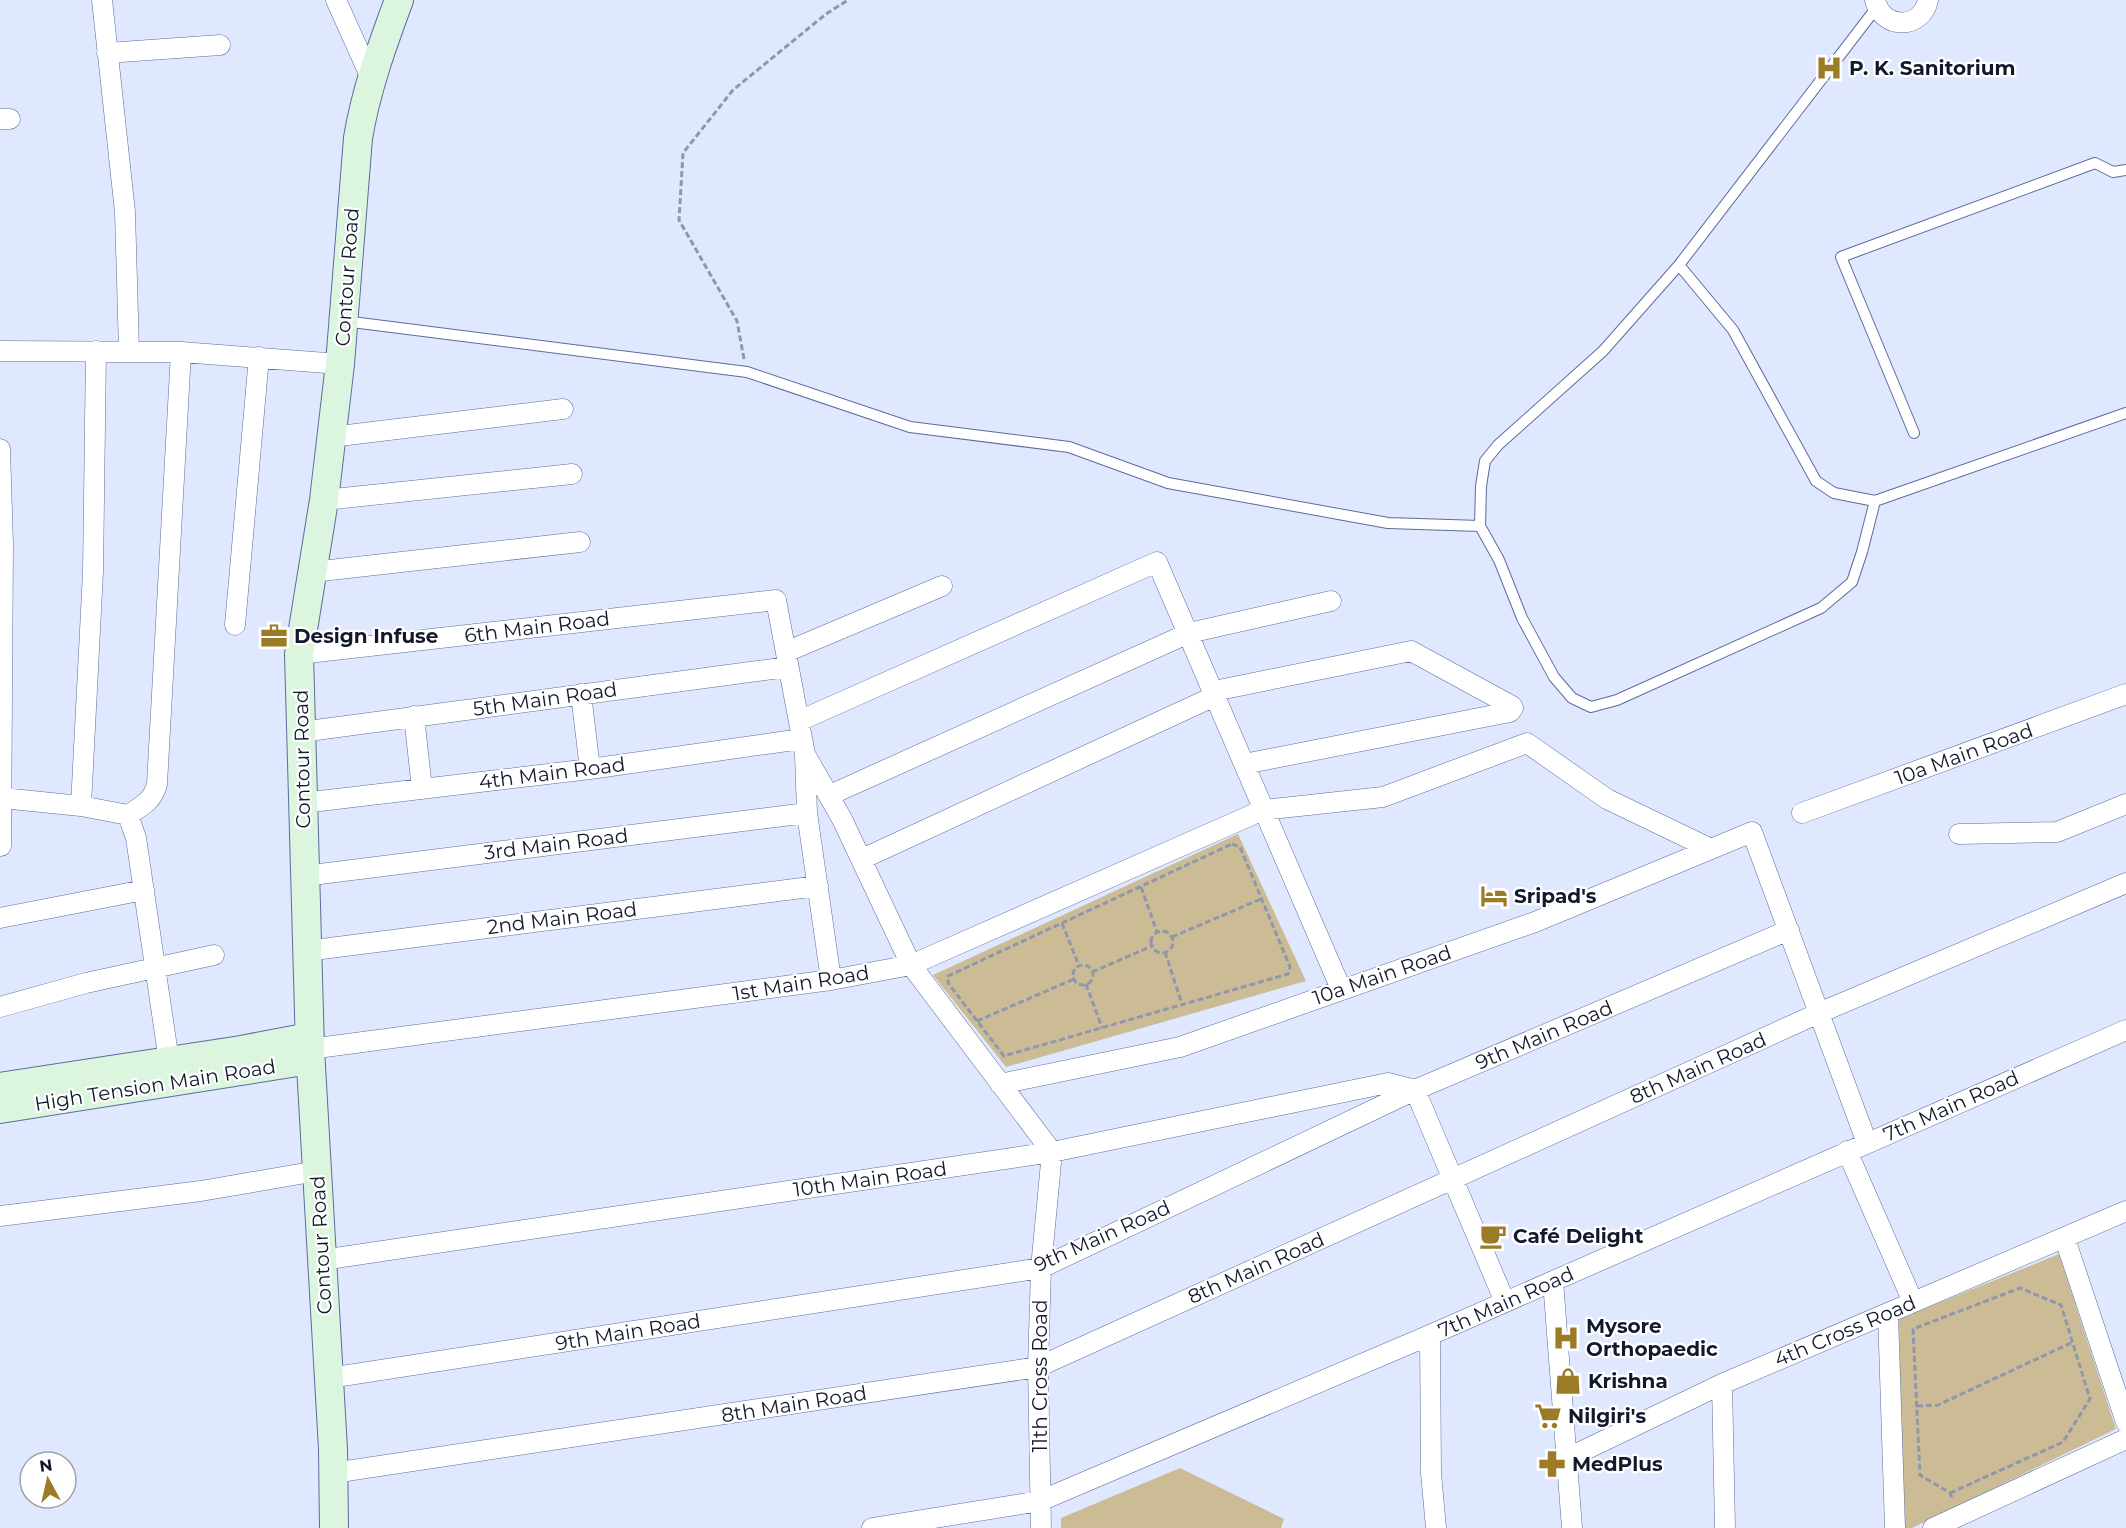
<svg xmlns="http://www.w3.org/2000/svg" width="2126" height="1528" viewBox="0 0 2126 1528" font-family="Montserrat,sans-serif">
	<rect width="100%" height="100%" fill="#dfe8fe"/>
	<path fill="#ccbc95" d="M 1238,834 L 1306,981 L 1006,1067 L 933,975 Z
		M 2059,1254 L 2116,1429 L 1912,1528 L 1903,1528 L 1899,1319 Z
		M 1180,1468 L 1284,1519 L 1281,1528 L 1061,1528 L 1061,1518 Z"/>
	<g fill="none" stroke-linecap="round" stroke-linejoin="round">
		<defs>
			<path id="lane" d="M 1679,265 L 1877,7
				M 344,321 L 747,372 L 910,427 L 1069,447 L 1168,483 L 1388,523 L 1480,526 L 1499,560 L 1522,618 L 1554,677 L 1572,698 L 1591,707 L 1617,700 L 1821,608 L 1852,582 L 1862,552 L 1875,501
				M 1914,433 L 1841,257 L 2095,163 L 2113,172 L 2126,170
				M 1480,526 L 1481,486 L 1485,461 L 1498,445 L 1603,351 L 1679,265 L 1733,330 L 1816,481 L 1834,493 L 1875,501 L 2126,413"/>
			<path id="street" d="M 102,0 L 125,212 L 129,351
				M 336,0 L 371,78
				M 1875,0 C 1882,30 1922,30 1928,0
				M 107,53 L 220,45
				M 0,119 L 10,119
				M 0,351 L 181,352 L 340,364
				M 331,437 L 563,409
				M 0,449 L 3,544 L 1,846
				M 324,500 L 572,474
				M 312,572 L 580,542
				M 235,625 L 259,357
				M 786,652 L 942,586
				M 299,654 L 776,600 L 805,754 L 807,813 L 831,980
				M 1214,691 L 1411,651 L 1512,706 L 1513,708 L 1510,712 L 1244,764
				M 581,694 L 590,769
				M 414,716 L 422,789
				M 799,721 L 1157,562 L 1341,989
				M 301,732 L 788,667
				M 806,756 L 842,819 L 911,965 L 1052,1152
				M 830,795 L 1189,633 L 1331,601
				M 2,798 L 81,806 L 128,815 L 136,838 L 169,1061
				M 303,803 L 590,769 L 801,739
				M 81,806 L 93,572 L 96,351
				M 1802,813 L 2126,694
				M 128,815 C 142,806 153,801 157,784 L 181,352
				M 1959,834 L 2057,832 L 2126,804
				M 862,859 L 1215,696
				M 304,876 L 807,813
				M 0,918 L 144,890
				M 306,951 L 818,886
				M 0,1007 L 86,983 L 214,955
				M 310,1049 L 831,980 L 911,965 L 1263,810 L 1383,797 L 1527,743 L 1607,799 L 1711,849
				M 1000,1084 L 1180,1047 L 1535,922 L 1752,832 L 1867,1143
				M 1847,1151 L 1913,1302
				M 0,1216 L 201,1191 L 317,1171
				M 2065,1239 L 2126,1422
				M 322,1260 L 1052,1152 L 1388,1083 L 1415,1090 L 1505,1302
				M 1553,1281 L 1572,1528
				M 1888,1314 L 1895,1528
				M 1430,1335 L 1431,1473 L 1436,1528
				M 329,1378 L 1041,1268 L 1415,1090 L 1789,930
				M 1722,1384 L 1725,1528
				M 1568,1458 L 1722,1384 L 2126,1211
				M 333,1473 L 1038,1367 L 1819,1013 L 2126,883
				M 872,1528 L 1040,1501 L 1430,1335 L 2126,1030
				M 1041,1528 L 1038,1367 L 1041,1268 L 1052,1152
				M 1933,1528 L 2126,1439"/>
			<path id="secondary" d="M 0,1087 L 241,1050 L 309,1037
				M 0,1109 L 310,1060
				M 334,1528 L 333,1449 L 310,1049 L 299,654 L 324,500 L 340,364 L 358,138 C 366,90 382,46 399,0"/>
		</defs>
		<use href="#lane" stroke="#5b6d9c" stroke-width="12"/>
		<use href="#street" stroke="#5b6d9c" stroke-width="21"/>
		<use href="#secondary" stroke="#5b6d9c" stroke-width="30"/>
		<path stroke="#8f97ac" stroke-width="3" stroke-dasharray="6 3" stroke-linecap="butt" d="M 744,359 L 737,321 L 679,220 L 683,153 L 733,90 L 826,14 L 848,0
			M 1232,844 L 1240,847 L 1290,967 L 1288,974 L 1004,1056 L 948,983 L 948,976 Z
			M 1141,887 L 1157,932
			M 1062,923 L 1079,966
			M1151 942a11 11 0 1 1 22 0a11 11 0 1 1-22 0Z
			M 1172,937 L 1261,899
			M 1165,952 L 1182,1004
			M1073 975a10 10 0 1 1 20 0a10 10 0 1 1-20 0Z
			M 1092,972 L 1152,946
			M 1086,984 L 1102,1028
			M 977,1021 L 1074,979
			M 1917,1406 L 1938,1405 L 2073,1342
			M 1950,1493 L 2063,1442 L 2090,1399 L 2061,1305 L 2020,1288 L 1913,1329 L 1920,1475 L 1950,1493 L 1953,1500"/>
		<use href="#lane" stroke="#fff" stroke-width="10"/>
		<use href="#street" stroke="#fff" stroke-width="20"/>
		<use href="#secondary" stroke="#dbf5de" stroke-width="28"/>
	</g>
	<defs>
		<symbol id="hospital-bare" viewBox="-9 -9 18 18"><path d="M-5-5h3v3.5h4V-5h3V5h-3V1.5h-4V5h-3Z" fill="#9b7b25" stroke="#fff" stroke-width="2.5" paint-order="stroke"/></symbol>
		<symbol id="office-bare" viewBox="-9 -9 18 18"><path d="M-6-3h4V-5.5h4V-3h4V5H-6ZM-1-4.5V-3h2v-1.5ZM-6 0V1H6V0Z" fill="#9b7b25" stroke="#fff" stroke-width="2.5" paint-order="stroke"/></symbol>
		<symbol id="hotel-bare" viewBox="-9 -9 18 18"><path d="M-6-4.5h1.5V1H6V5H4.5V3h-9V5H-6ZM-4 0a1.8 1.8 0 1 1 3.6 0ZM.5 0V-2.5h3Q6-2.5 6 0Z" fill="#9b7b25" stroke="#fff" stroke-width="2.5" paint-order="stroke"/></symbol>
		<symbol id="cafe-bare" viewBox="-9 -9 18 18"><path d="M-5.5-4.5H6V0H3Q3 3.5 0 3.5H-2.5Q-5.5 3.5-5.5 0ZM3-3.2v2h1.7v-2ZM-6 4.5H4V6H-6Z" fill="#9b7b25" stroke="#fff" stroke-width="2.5" paint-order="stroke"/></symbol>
		<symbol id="shop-bare" viewBox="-9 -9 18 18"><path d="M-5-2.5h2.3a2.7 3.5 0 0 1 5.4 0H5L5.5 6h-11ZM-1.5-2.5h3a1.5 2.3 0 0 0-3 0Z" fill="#9b7b25" stroke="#fff" stroke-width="2.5" paint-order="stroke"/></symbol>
		<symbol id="supermarket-bare" viewBox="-9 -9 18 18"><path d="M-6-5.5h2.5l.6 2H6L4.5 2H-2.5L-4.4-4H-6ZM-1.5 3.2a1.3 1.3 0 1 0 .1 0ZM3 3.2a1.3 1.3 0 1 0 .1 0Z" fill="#9b7b25" stroke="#fff" stroke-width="2.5" paint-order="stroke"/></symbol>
		<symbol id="pharmacy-bare" viewBox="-9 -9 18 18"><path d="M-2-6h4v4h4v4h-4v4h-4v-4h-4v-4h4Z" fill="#9b7b25" stroke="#fff" stroke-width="2.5" paint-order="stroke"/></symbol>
	</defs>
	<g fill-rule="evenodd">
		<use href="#hospital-bare" x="1810" y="49" width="38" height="38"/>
		<use href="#office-bare" x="255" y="617" width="38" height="38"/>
		<use href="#hotel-bare" x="1475" y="877" width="38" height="38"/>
		<use href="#cafe-bare" x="1474" y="1217" width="38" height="38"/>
		<use href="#hospital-bare" x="1547" y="1319" width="38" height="38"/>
		<use href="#shop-bare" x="1549" y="1362" width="38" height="38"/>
		<use href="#supermarket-bare" x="1529" y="1397" width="38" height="38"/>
		<use href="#pharmacy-bare" x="1533" y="1445" width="38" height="38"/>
	</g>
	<g text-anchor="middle" stroke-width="4.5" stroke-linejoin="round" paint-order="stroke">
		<g font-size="20" font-weight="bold" fill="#12192c" stroke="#fff" text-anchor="start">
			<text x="1849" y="75">P. K. Sanitorium</text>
			<text x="294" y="643">Design Infuse</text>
			<text x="1514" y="903">Sripad's</text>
			<text x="1513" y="1243">Café Delight</text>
			<text x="1586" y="1333">Mysore<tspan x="1586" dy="23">Orthopaedic</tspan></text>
			<text x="1588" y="1388">Krishna</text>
			<text x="1568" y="1423">Nilgiri's</text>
			<text x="1572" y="1471">MedPlus</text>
		</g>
		<g font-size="20" fill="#12192c" stroke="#fff">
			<text transform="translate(347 277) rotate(-86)" y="7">Contour Road</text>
			<text transform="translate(537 627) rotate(-7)" y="7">6th Main Road</text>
			<text transform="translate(545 699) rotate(-8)" y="7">5th Main Road</text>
			<text transform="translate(1964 754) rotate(-20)" y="7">10a Main Road</text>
			<text transform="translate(302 759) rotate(-91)" y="7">Contour Road</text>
			<text transform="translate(552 773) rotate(-7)" y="7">4th Main Road</text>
			<text transform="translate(556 844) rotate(-7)" y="7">3rd Main Road</text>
			<text transform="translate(562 918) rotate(-7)" y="7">2nd Main Road</text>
			<text transform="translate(1382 975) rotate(-19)" y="7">10a Main Road</text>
			<text transform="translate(801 983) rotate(-9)" y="7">1st Main Road</text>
			<text transform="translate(1544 1035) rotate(-23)" y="7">9th Main Road</text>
			<text transform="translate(1698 1068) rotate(-24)" y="7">8th Main Road</text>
			<text transform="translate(155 1085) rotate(-9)" y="7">High Tension Main Road</text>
			<text transform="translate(1951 1106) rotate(-24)" y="7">7th Main Road</text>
			<text transform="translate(870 1179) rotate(-8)" y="7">10th Main Road</text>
			<text transform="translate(1102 1236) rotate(-24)" y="7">9th Main Road</text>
			<text transform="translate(321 1245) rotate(-93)" y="7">Contour Road</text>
			<text transform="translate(1256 1268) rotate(-24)" y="7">8th Main Road</text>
			<text transform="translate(1506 1302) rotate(-24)" y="7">7th Main Road</text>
			<text transform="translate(1845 1331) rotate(-23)" y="7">4th Cross Road</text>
			<text transform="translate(628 1332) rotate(-9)" y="7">9th Main Road</text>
			<text transform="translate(1040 1376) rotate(-90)" y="7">11th Cross Road</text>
			<text transform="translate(794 1404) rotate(-9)" y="7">8th Main Road</text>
		</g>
	</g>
	<g transform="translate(48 1480) rotate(352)"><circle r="28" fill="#ffffff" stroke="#a0a3ab" stroke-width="1.5"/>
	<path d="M0-4.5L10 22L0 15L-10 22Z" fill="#9b7b25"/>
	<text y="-9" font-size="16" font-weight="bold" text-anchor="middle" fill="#12192c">N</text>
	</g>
</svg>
